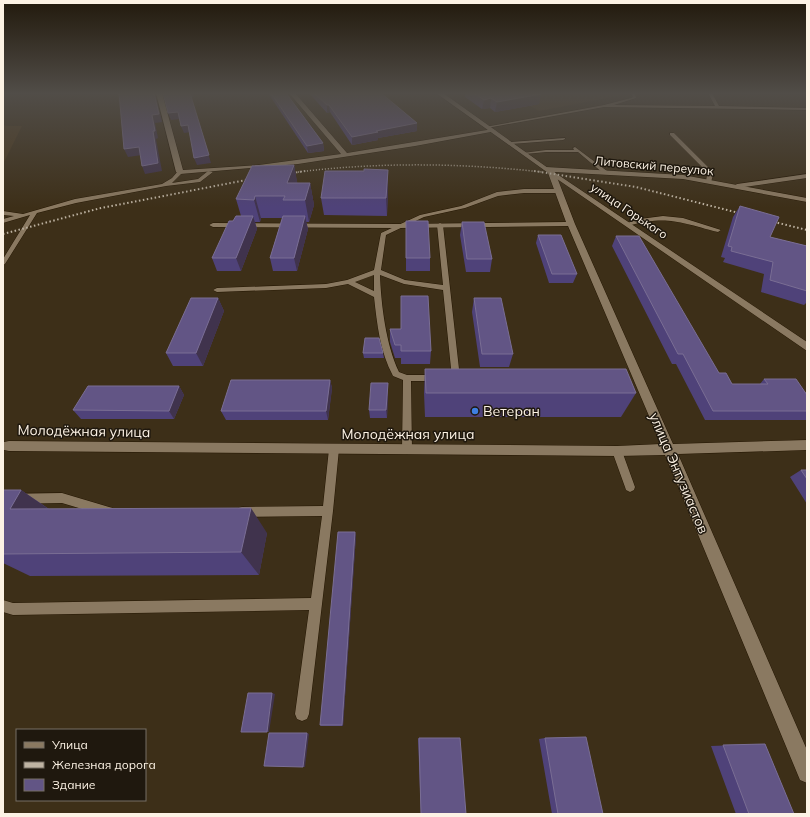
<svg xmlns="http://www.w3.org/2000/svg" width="810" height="817" viewBox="0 0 810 817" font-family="Mulish,sans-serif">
	<rect width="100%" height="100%" fill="#3d2f18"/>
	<path fill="#4b381b" d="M 507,93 L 620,93 L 623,95 L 539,111 Z
		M 3,125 L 8,126 L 22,126 L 3,164 Z"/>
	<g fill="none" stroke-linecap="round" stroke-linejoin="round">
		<defs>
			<path id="lane" d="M 631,93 L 635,93 L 636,98 L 614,105 L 715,106 L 708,93 L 712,93 L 719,106 L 807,108 L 807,110 L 604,107 L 487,128 L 485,127 L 604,105 L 631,98 L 633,97 Z
				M 670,133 L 674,133 L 708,167 L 713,175 L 711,182 L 706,181 L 707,175 L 704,169 L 670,135 Z
				M 565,138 L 565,139 L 563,140 L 511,144 L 509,143 L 511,142 Z
				M 575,147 L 607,171 L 607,173 L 603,173 L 578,152 L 546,152 L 525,154 L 523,153 L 546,150 L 574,150 L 573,148 Z
				M 178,171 L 183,172 L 172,183 L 198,179 L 208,171 L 213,172 L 200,182 L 166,186 L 76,203 L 37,213 L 5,264 L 3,265 L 3,259 L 30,215 L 3,223 L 3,219 L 14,216 L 3,215 L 3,211 L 23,214 L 75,199 L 162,184 L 172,178 Z
				M 807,174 L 807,178 L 737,188 L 734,186 L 737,184 Z
				M 524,189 L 559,189 L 562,191 L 559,193 L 524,193 L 498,196 L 465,208 L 424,217 L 386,235 L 381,270 L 405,280 L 443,285 L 437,225 L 440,223 L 443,225 L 460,378 L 456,381 L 452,378 L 443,290 L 404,284 L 380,275 C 381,304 386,345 399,372 L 407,375 L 436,375 L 440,378 L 436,381 L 411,381 L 412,450 L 410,453 L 407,454 L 404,453 L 402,450 L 403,380 L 393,376 C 380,352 377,324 374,297 L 348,284 L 326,288 L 217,292 L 213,290 L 217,288 L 326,284 L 347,280 L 374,270 L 381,233 L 420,215 L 461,206 L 497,192 ZM 374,275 L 374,291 L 355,282 Z
				M 663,216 L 683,218 L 721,230 L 718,232 C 679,222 667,215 627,226 L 624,224 L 640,219 Z
				M 334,445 L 337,446 L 339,449 L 333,511 L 309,714 L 307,719 L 302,721 L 297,719 L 295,714 L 309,610 L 13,615 L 3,612 L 3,600 L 13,603 L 311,598 L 322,516 L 242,517 L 238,516 L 237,512 L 238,508 L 242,507 L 323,506 L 329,449 L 331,446 Z
				M 617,447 L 620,448 L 622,451 L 635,487 L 634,490 L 630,492 L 626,490 L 625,487 L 612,451 L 614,448 Z
				M 62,493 L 109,507 L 113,508 L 114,512 L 113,516 L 109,517 L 62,503 L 3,504 L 3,494 Z"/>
			<path id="street" d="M 156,93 L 162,93 L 183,170 L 259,165 L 341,154 L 289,93 L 295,93 L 347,153 L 493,129 L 496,131 L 415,146 L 298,164 L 180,174 L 176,172 Z
				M 546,167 L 683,175 L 807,198 L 807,202 L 683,179 L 555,172 L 575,224 L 673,444 L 807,440 L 807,450 L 678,454 L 807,750 L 807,783 L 800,780 L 665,455 L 617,456 L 9,451 L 4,450 L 3,447 L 4,442 L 9,441 L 617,446 L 661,444 L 568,226 L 397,228 L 213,227 L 209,225 L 213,223 L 397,224 L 566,222 L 548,173 L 550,171 L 543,169 Z"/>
			<path id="secondary" d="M 436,93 L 443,93 L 548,168 L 807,342 L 807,351 L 544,170 Z"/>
		</defs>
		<use href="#lane" stroke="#241602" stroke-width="1"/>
		<use href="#street" stroke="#241602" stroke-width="1"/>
		<use href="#secondary" stroke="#241602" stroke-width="1"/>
		<use href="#lane" fill="#8a7961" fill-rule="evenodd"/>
		<use href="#street" fill="#8a7961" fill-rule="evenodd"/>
		<use href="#secondary" fill="#8a7961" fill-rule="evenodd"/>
		<path stroke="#beb3a2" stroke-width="1.5" stroke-dasharray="1 2" stroke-linecap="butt" d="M 298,172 C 379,162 461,163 542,172"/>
		<path stroke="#beb3a2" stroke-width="2" stroke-dasharray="1.5 2.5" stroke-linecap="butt" d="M 534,171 L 636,187 L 747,215
			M 284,174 L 306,171
			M 766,220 L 807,230
			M 3,234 L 101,208 L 257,178"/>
	</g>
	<path fill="#4f4279" d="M 268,93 L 286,93 L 323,143 L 324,151 L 308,153 Z
		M 309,93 L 381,93 L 417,131 L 378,138 L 378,140 L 352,145 L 330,112 L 327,113 Z
		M 465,93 L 540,93 L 539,104 L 495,112 L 490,108 L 482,109 L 465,97 Z
		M 294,165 L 297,183 L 310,183 L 314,205 L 309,222 L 306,222 L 308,229 L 297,271 L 273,271 L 270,258 L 282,218 L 261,218 L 260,222 L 255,222 L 257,229 L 241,271 L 217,271 L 212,258 L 233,221 L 241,216 L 236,199 Z
		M 388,170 L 388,187 L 387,216 L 324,215 L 321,198 L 364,171 Z
		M 740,206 L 770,237 L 807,246 L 807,302 L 804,305 L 761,292 L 764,274 L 723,262 L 725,258 L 721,257 L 733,217 Z
		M 406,221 L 430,258 L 430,271 L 406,271 Z
		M 462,222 L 492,259 L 490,272 L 466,272 L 460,235 Z
		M 538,235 L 577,274 L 573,283 L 549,283 L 536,243 Z
		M 616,236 L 719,373 L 732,384 L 760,384 L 764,379 L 807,395 L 807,420 L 705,420 L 676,364 L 672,364 L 612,246 Z
		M 218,298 L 224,311 L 203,366 L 173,366 L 166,353 Z
		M 474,298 L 513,354 L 509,367 L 480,367 L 472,312 Z
		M 390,329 L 431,351 L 430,364 L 401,364 L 401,358 L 395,358 L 390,342 Z
		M 363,353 L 383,353 L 384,358 L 364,358 Z
		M 425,369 L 636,393 L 621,417 L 425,417 L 424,393 Z
		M 330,380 L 332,388 L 328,420 L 226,420 L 221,411 Z
		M 388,383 L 388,391 L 387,418 L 370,418 L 369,410 Z
		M 179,386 L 184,395 L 174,419 L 81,419 L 73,410 Z
		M 801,470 L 807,470 L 807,504 L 790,477 Z
		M 3,490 L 21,490 L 49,509 L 267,533 L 259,575 L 30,576 L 3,563 Z
		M 356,535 L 343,726 L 321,726 L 320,725 Z
		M 419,738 L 466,814 L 421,814 L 418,739 Z
		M 545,738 L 603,814 L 552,814 L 539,739 Z
		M 765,744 L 794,814 L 736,814 L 711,746 Z"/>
	<path fill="#40334d" d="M 154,93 L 155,93 L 162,122 L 155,123 L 158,138 L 156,139 L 162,171 L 145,174 L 142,166 L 153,131 L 152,115 Z
		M 190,93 L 193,93 L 194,97 L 191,98 L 211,163 L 197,165 L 194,158 Z
		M 541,94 L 539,104 L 495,112 L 497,102 Z
		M 491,98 L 490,108 L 482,109 L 484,100 Z
		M 327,105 L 329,105 L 330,112 L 327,113 Z
		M 178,112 L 180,119 L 171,120 L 168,113 Z
		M 417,123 L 417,131 L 378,138 L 378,140 L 352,145 L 352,137 L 376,131 Z
		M 188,125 L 191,132 L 184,133 L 181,126 Z
		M 323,143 L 324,151 L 308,153 L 307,146 Z
		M 139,147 L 142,155 L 128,157 L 124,149 Z
		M 294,165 L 298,186 L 287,183 Z
		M 388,170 L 388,187 L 387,216 L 386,198 Z
		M 310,183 L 314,205 L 309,222 L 305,200 Z
		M 255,196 L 261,218 L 260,222 L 254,200 Z
		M 253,216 L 257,229 L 241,271 L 236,258 Z
		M 305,216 L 308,229 L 297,271 L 294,258 Z
		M 218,298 L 224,311 L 203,366 L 196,353 Z
		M 330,380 L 332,388 L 328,420 L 326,411 Z
		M 388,383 L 388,391 L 387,418 L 386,410 Z
		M 179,386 L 184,395 L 174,419 L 169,411 Z
		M 21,490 L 60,517 L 10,509 Z
		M 251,508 L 267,533 L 259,575 L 241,552 Z
		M 355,532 L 356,535 L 343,726 L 342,725 Z
		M 272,693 L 275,694 L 269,732 L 267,732 Z
		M 307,733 L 309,734 L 305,767 L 303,767 Z"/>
	<path fill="#625585" stroke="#7a6e94" d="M 119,93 L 154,93 L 159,114 L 152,115 L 155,131 L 153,131 L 158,163 L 142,166 L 139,147 L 124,149 Z
		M 163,93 L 190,93 L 209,155 L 194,158 L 188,125 L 181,126 L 178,112 L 168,113 Z
		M 271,93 L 286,93 L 323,143 L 307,146 Z
		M 314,93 L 381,93 L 417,123 L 376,131 L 378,132 L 352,137 L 329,105 L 327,105 Z
		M 474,93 L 540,93 L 541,94 L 497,102 L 491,98 L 484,100 Z
		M 294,165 L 287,183 L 310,183 L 305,200 L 283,200 L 285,196 L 255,196 L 254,200 L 236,199 L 252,166 Z
		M 364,169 L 388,170 L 386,198 L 321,198 L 325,171 L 364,171 Z
		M 740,206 L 779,217 L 770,237 L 807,246 L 807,291 L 770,280 L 773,262 L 731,251 L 732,247 L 728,246 Z
		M 236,216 L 253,216 L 236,258 L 212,258 L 229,221 L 233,221 Z
		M 283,216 L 305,216 L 294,258 L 270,258 Z
		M 406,221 L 428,221 L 430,258 L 406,258 Z
		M 462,222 L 484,222 L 492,259 L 467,259 Z
		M 538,235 L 561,235 L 577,274 L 552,274 Z
		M 616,236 L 639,236 L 719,373 L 726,373 L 732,384 L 768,384 L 764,379 L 796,379 L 807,395 L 807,411 L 713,411 L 683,354 L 678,354 Z
		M 401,296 L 428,296 L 431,351 L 401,351 L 401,345 L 395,345 L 390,329 L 401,329 Z
		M 191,298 L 218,298 L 196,353 L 166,353 Z
		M 474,298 L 501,298 L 513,354 L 482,354 Z
		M 365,338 L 379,338 L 383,353 L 363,353 Z
		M 425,369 L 626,369 L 636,393 L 426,393 Z
		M 231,380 L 330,380 L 326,411 L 221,411 Z
		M 371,383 L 388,383 L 386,410 L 369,410 Z
		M 88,386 L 179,386 L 169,411 L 73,410 Z
		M 801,470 L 807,470 L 807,479 Z
		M 3,490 L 21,490 L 10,509 L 251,508 L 241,552 L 3,554 Z
		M 338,532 L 355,532 L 342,725 L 320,725 Z
		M 248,693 L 272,693 L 267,732 L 241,732 Z
		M 269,733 L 307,733 L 303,767 L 264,766 Z
		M 586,737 L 603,814 L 558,814 L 545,738 Z
		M 419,738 L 460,738 L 466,814 L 421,814 Z
		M 765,744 L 794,814 L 749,814 L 723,745 Z"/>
	<linearGradient id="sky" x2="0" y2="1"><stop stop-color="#221a0d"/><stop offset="0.45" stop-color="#514d48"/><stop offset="1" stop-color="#514d48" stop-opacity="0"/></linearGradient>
	<rect width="810" height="208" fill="url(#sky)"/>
	<circle fill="#3f7fe0" stroke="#1f180e" stroke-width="1.5" cx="475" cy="411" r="4"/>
	<g text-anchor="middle" stroke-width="3" stroke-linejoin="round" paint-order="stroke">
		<g font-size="12" fill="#fcf2e4" stroke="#1f180e">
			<text transform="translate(654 166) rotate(5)" y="4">Литовский переулок</text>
			<text transform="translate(629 211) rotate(34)" y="4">улица Горького</text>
		</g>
		<g font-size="14" fill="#fcf2e4" stroke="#1f180e" text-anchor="start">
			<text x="483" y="416">Ветеран</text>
		</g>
		<g font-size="14" fill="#fcf2e4" stroke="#1f180e">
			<text transform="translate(84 431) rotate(1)" y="5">Молодёжная улица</text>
			<text x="408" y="439">Молодёжная улица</text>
			<text transform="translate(679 473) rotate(67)" y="5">улица Энтузиастов</text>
		</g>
	</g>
	<rect width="810" height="817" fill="none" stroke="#fcf2e4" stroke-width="8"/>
	<rect x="16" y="729" width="130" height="72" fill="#1f180e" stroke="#776f64"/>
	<rect x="24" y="742" width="20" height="6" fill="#8a7961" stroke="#776f64"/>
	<text x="52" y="749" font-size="12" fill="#fcf2e4">Улица</text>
	<rect x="24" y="762" width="20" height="6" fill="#beb3a2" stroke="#776f64"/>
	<text x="52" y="769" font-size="12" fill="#fcf2e4">Железная дорога</text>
	<rect x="24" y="779" width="20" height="12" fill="#625585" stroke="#776f64"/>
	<text x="52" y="789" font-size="12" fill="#fcf2e4">Здание</text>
</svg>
